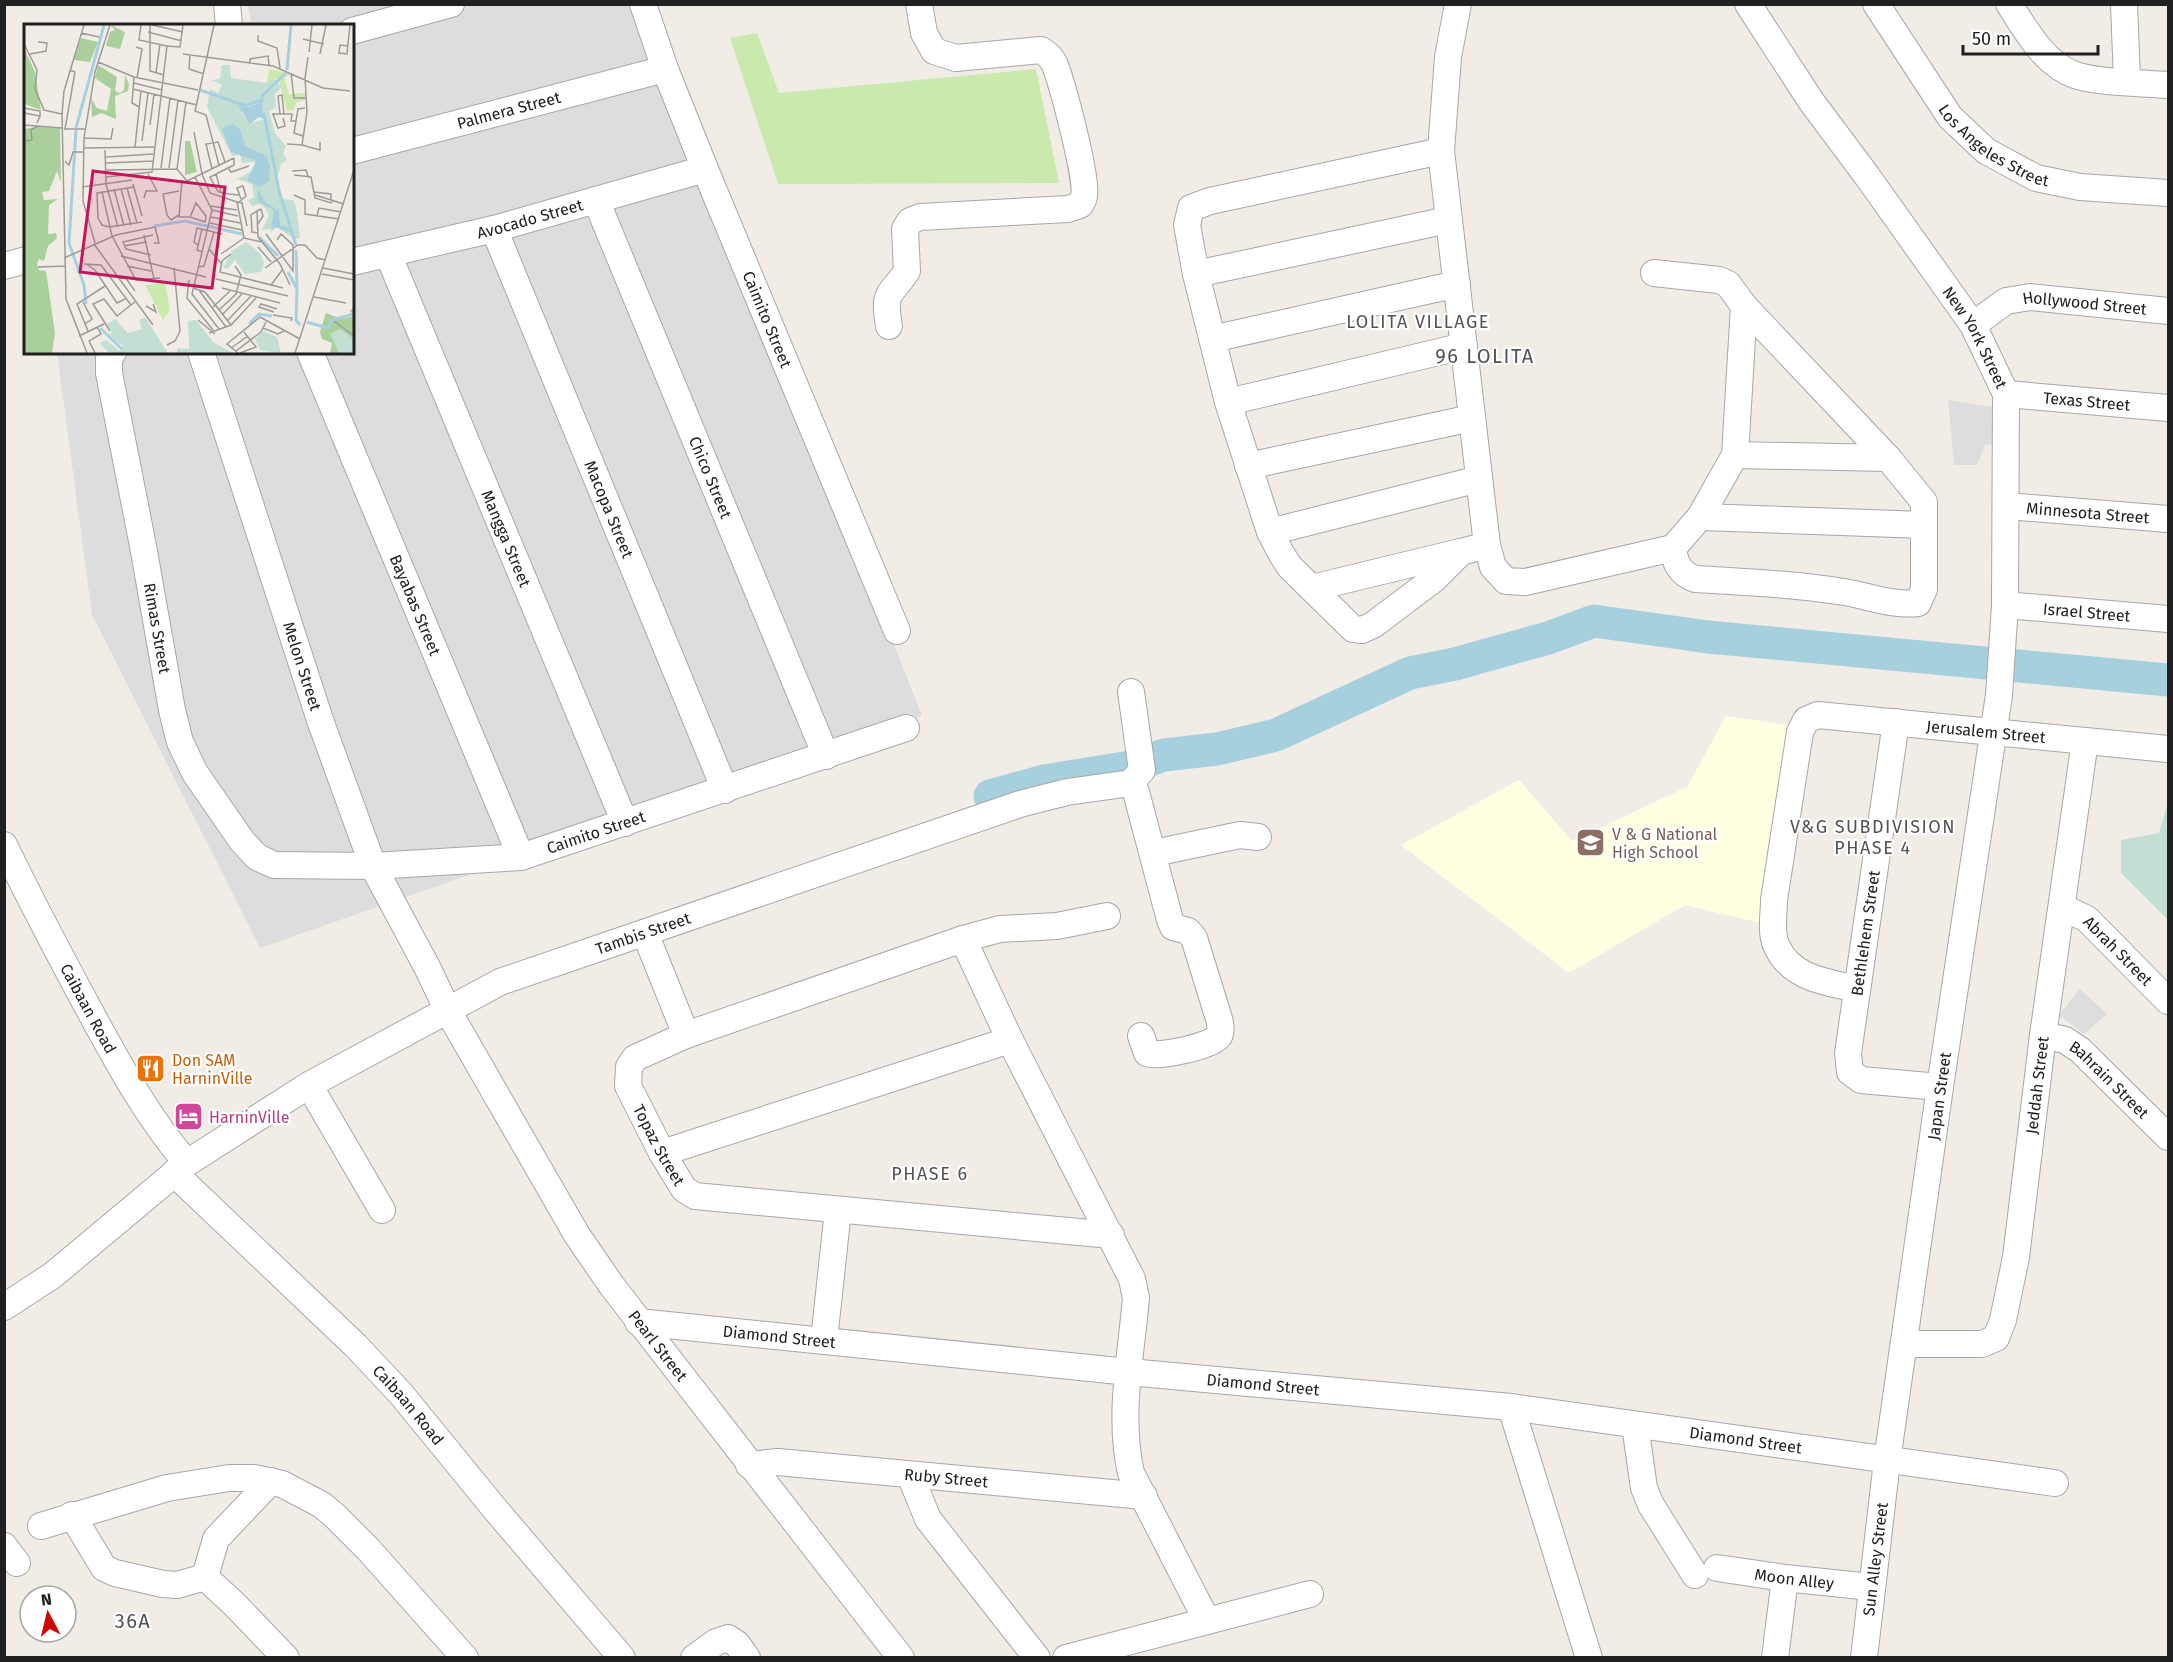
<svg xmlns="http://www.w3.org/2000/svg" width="2173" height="1662" viewBox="0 0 2173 1662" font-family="'Fira Sans',sans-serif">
	<rect width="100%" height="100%" fill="#f1ede6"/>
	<path fill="#dedddd" d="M 248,5 L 644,5 L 922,716 L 260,948 L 92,615 L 57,353 L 352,352 L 352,26 L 252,25 Z
		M 1948,400 L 1992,407 L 1994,444 L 1985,445 L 1977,465 L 1954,465 Z
		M 2080,989 L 2107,1014 L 2084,1034 L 2059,1015 Z"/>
	<path fill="#feffe1" d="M 1726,716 L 1796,726 L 1765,924 L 1685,905 L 1569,973 L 1401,845 L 1519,780 L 1572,841 L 1687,787 Z"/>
	<path fill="#caeaad" d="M 757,33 L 779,93 L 1036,69 L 1059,183 L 778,184 L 730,38 Z"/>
	<path fill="#c3dfd3" d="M 2168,802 L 2168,920 L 2121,873 L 2121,840 L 2159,833 Z"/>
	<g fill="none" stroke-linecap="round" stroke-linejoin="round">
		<path stroke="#a7d0de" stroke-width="33" d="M 990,796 L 1044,781 L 1130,767 L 1164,755 L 1217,749 L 1276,735 L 1410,673 L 1455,664 L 1548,638 L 1594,621 L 1708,637 L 2168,680"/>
		<defs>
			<g id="minor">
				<path d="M 227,4 L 229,26"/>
				<path id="s1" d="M 643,4 L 665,69 L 705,169 L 897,631"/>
				<path d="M 1458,4 L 1448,57 L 1441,151 L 1487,545 L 1493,567 L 1506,581 L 1525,582 L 1660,551 L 1673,548 L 1700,517 L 1735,455 L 1744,306 L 1888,458 L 1924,502 L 1924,589 L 1918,603 C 1893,606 1869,596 1844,592 C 1795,584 1745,582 1695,579 C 1680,573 1675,564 1673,548"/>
				<path id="s2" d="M 1748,4 L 1811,101 L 1867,176 L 1973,325 L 2006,394 L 2005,605 L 1999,695 L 1940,1087 L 1887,1461 L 1864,1658"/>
				<path id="s3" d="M 1876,4 L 1950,117 L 1986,151 L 2036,178 L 2080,187 L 2168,193"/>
				<path d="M 2009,4 C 2026,30 2044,64 2075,75 C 2098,83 2143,83 2168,85"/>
				<path d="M 2124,4 L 2127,81"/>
				<path d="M 352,31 L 451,4"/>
				<path id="s4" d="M 352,151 L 665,69"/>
				<path d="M 1441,151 L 1210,201 L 1191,208 L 1187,225 L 1196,274 L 1228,402 L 1270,532 L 1282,555 L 1290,567 L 1353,629 L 1362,630 L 1373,625 L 1434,579 L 1461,552 L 1487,545"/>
				<path id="s5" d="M 596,200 L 826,756"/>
				<path id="s6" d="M 494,229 L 725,790"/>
				<path id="s7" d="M 388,254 L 625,823"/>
				<path id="s8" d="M 352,262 L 494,229 L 705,169"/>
				<path d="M 4,266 L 26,260"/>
				<path d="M 1654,273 L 1719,280 L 1728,284 L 1744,306"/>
				<path d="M 1196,274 L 1448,220"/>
				<path id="s9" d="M 1973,325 L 2006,301 L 2030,297 L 2168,311"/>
				<path d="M 889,326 C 883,290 889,298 907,271 L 905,229 L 910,221 L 920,217 L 1068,209 L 1080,205 C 1082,202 1084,199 1084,196 C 1088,179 1062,82 1054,63 C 1051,57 1046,53 1041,50 L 956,58 L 934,51 L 924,33 L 919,4"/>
				<path d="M 1212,339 L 1457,284"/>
				<path id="s10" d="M 113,352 L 109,358 L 109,373 L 143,546 L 172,710 L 180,742 L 195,773 L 242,841 L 257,857 L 274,865 L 373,866 L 521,857 L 906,728"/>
				<path id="s11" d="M 201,352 L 320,720 L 373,866 L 428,969 L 448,1011 L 577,1235 L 612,1286 L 901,1658"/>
				<path id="s12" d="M 310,352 L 521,857"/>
				<path id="s13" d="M 2006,394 L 2168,408"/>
				<path d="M 1228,402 L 1464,346"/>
				<path d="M 1735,455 L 1888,458"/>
				<path d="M 1248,466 L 1472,418"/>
				<path id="s14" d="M 2007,506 L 2168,519"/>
				<path d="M 1700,517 L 1924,525"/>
				<path d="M 1270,532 L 1479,479"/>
				<path d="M 1312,588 L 1460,552"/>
				<path id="s15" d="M 2005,605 L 2168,619"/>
				<path d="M 1896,722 L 1848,1053 L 1850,1072 L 1861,1080 L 1940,1087"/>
				<path d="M 1131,783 L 1136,792 L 1170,920 L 1173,927 L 1188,931 L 1194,938 L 1220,1022 C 1220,1027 1222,1031 1219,1036 C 1213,1046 1157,1058 1147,1053 L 1141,1036"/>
				<path d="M 1131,783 L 1142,770 L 1131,692"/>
				<path id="s16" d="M 4,845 C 30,899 58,952 86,1004 C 116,1059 146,1116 187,1163"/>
				<path d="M 1154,853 L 1240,835 L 1258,837"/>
				<path id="s17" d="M 2062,907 L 2087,919 L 2168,1001"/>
				<path id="s18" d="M 1107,916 L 1057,926 L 1000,929 L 963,939 L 686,1035 L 635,1058 L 629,1067 L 628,1086 L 662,1153 L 684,1189 L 695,1196 L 1111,1235"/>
				<path d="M 645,933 L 686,1035"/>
				<path d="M 963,939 L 1010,1040 L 1132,1279 L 1136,1298 C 1131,1356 1118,1416 1131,1473 L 1207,1621"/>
				<path id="s19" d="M 1857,989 C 1827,982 1792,979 1777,947 C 1770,934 1774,915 1774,900 L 1800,732 L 1806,720 L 1818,715 L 2168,749"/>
				<path id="s20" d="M 2043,1035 L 2065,1040 L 2080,1050 L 2168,1137"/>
				<path d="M 309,1085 L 382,1210"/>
				<path d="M 662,1153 L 1010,1040"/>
				<path id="s21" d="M 174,1173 L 356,1346 L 401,1394 L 495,1509 L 622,1658"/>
				<path id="s22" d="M 4,1307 L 53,1275 L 187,1163 L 309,1085 L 500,982 L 1020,804 L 1067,792 L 1131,783"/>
				<path id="s23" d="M 638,1322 L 1129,1372 L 1511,1407 L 2055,1483"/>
				<path d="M 824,1340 L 838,1210"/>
				<path id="s24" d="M 1904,1344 L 1982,1344 L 1996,1338 L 2003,1320 L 2016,1257 L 2043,1035 L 2085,741"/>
				<path d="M 1511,1407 L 1589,1658"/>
				<path d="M 1635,1425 L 1644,1488 L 1651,1505 L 1695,1575"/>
				<path id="s25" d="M 749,1465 L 778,1462 L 1144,1496"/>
				<path d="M 910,1475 L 928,1519 L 1037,1658"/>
				<path d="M 72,1515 L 104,1568 L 115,1573 L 163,1584 L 177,1585 L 205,1577 L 234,1604 L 286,1658"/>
				<path d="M 41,1526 L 167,1488 L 229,1478 L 254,1478 L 282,1484 L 322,1505 L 335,1516 L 368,1549 L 465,1658"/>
				<path d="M 4,1546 L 17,1563"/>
				<path id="s26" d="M 1717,1568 L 1785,1578 L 1871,1587"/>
				<path d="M 205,1577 L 216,1539 L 271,1481"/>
				<path d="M 694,1658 L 716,1642 L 728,1638 L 737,1644 L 747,1658"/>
				<path d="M 1066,1658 L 1310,1594"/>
				<path d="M 1775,1658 L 1785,1578"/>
			</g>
		</defs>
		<use href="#minor" stroke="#a7a7a7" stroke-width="28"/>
		<use href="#minor" stroke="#fff" stroke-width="26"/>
	</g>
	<defs>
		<symbol id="school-square" viewBox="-11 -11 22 22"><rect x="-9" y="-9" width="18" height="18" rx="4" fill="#8d6e63" stroke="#fff"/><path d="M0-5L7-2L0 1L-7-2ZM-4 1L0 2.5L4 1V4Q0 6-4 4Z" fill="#fff"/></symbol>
		<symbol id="restaurant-square" viewBox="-11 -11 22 22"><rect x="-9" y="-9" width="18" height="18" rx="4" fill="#e8710a" stroke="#fff"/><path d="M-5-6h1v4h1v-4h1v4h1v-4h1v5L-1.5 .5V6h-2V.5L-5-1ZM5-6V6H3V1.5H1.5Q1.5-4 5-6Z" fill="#fff"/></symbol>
		<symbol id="hotel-square" viewBox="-11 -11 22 22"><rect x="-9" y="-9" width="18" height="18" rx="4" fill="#d1479c" stroke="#fff"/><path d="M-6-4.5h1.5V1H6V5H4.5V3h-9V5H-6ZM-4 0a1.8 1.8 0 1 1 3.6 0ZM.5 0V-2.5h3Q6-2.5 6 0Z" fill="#fff"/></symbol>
	</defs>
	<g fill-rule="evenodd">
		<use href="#school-square" x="1574" y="826" width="33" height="33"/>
		<use href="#restaurant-square" x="134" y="1052" width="33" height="33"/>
		<use href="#hotel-square" x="172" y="1100" width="33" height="33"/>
	</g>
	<g text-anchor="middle" stroke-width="4.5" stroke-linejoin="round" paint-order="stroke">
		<g font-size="16" fill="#202020" stroke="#fff">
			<text dy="6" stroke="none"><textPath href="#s4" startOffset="162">Palmera Street</textPath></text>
			<text dy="6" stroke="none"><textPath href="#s3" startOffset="188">Los Angeles Street</textPath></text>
			<text dy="6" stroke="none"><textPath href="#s8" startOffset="183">Avocado Street</textPath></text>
			<text dy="6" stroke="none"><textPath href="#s9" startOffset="120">Hollywood Street</textPath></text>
			<text dy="6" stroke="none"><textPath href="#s1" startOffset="339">Caimito Street</textPath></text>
			<text dy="6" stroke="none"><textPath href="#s2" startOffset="404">New York Street</textPath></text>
			<text dy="6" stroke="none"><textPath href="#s13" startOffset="81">Texas Street</textPath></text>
			<text dy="6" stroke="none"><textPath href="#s5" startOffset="300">Chico Street</textPath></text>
			<text dy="6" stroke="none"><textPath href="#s6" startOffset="303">Macopa Street</textPath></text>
			<text dy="6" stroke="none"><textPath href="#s14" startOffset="81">Minnesota Street</textPath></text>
			<text dy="6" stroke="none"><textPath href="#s7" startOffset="308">Mangga Street</textPath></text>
			<text dy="6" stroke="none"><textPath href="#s12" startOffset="274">Bayabas Street</textPath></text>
			<text dy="6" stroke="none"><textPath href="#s15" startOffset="82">Israel Street</textPath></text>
			<text dy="6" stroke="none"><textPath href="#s10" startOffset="282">Rimas Street</textPath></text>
			<text dy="6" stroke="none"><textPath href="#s11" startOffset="330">Melon Street</textPath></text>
			<text dy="6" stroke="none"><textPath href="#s19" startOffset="507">Jerusalem Street</textPath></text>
			<text dy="6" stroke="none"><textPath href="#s10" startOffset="882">Caimito Street</textPath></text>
			<text dy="6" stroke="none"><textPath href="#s22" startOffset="746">Tambis Street</textPath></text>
			<text transform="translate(1865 933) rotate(-82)" y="6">Bethlehem Street</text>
			<text dy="6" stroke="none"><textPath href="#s17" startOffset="72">Abrah Street</textPath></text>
			<text dy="6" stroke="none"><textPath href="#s16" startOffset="184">Caibaan Road</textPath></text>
			<text dy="6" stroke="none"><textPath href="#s20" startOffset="82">Bahrain Street</textPath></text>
			<text dy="6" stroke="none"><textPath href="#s24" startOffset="350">Jeddah Street</textPath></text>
			<text transform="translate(1939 1096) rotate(-82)" y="6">Japan Street</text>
			<text dy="6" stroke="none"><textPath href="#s18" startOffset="592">Topaz Street</textPath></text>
			<text dy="6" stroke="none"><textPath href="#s23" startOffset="142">Diamond Street</textPath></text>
			<text dy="6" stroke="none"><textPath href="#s11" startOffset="1101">Pearl Street</textPath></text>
			<text dy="6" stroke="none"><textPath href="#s23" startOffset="628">Diamond Street</textPath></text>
			<text dy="6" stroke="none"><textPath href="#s21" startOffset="330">Caibaan Road</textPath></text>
			<text dy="6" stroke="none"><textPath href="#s23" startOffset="1114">Diamond Street</textPath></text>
			<text dy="6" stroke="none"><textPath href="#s25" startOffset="198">Ruby Street</textPath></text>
			<text transform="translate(1875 1559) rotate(-83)" y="6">Sun Alley Street</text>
			<text dy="6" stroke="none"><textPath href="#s26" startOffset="78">Moon Alley</textPath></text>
		</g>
		<g font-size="16" fill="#785e54" stroke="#fff" text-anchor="start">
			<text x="1612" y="840">V &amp; G National<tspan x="1612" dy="18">High School</tspan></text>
		</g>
		<g font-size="16" fill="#c56008" stroke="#fff" text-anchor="start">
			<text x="172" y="1066">Don SAM<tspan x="172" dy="18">HarninVille</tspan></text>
		</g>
		<g font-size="16" fill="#b23c85" stroke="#fff" text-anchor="start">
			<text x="209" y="1123">HarninVille</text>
		</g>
		<g font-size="18" letter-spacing="1.5" fill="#535353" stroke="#fff">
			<text x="1418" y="328">LOLITA VILLAGE</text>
			<text x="1873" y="833">V&amp;G SUBDIVISION<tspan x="1873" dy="21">PHASE 4</tspan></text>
			<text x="930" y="1180">PHASE 6</text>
		</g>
		<g font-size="20" letter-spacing="1.5" fill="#535353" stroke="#fff">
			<text x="1485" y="363">96 LOLITA</text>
			<text x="133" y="1628">36A</text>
		</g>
	</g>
	<g transform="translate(24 24)">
		<rect width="330" height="330" fill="#f1ede6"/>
		<path d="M 245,45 L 268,50 L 260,53 L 265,70 L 281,69 L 281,76 L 273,78 L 269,86 L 263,87 L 255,56 L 249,54 L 243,59 ZM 141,259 L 146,286 L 139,296 L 121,261 Z" fill="#caeaad"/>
		<path d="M 87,1 L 101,8 L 96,25 L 82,22 L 86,8 L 91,6 ZM 57,14 L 74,18 L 66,38 L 50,36 ZM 0,24 L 11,48 L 17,86 L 0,80 ZM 74,41 L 93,53 L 91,67 L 96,69 L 100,66 L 101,51 L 105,60 L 104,67 L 91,72 L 92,95 L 77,89 L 68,93 L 67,74 L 73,84 L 83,87 L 87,65 L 71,54 ZM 12,103 L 36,104 L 37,158 L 33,147 L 25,167 L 18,168 L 20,176 L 34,175 L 25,181 L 24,210 L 32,209 L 33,214 L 24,222 L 20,237 L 15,235 L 13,240 L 15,246 L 22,247 L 31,309 L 28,329 L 0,329 L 0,105 ZM 161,117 L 166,117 L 173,148 L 161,151 ZM 330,285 L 330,329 L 306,329 L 308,319 L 298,315 L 296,308 L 302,289 L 318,295 L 330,292 L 325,286 Z" fill="#a9d09b"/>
		<path d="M 198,41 L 206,41 L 207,54 L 243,59 L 249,54 L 258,63 L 251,70 L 252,84 L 245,87 L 251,109 L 262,122 L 259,130 L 263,136 L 257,140 L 253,155 L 257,175 L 269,176 L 272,182 L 276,214 L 270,215 L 254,204 L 238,206 L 245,191 L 242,185 L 236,180 L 228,182 L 224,176 L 230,173 L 228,160 L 213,155 L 230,146 L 231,138 L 218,139 L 216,131 L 208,132 L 183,83 L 186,65 L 194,69 L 198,61 L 187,56 L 196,55 ZM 238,77 L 240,95 L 227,99 L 218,90 L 218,81 L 226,83 ZM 222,218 L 236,229 L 240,239 L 237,248 L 221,250 L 211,236 L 204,245 L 199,244 L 208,227 ZM 121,293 L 144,329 L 85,329 L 76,319 L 82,316 L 96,327 L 99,322 L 85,312 L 88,308 L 83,300 L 91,295 L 104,309 L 118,305 L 115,296 ZM 172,296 L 189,318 L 209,329 L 152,329 L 154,324 L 165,325 L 164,297 ZM 316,305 L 330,315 L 330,329 L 315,329 L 306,310 ZM 240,307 L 253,313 L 257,329 L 236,326 L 231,315 Z" fill="#c3dfd3" fill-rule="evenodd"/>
		<path d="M 238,77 L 240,95 L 235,93 L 226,100 L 214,82 L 226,83 ZM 209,100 L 216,105 L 221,122 L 241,131 L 246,140 L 245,157 L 239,161 L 234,163 L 223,156 L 232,137 L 207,128 L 198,105 ZM 234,165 L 240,177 L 255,187 L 256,202 L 262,202 L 268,209 L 251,203 L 247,208 L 250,186 L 233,177 Z" fill="#a7d0de"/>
		<path fill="none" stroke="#a7d0de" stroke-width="3" d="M 263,46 L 267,1M 176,66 L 222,82 L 236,76M 238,78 L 238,72 L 262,49M 240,89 L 255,167 L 272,221M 52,104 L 80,1M 52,106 L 45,219 L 60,261M 130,202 L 161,197 L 218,210M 235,213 L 254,232M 272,226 L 273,265M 264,248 L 273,265 L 272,296 L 276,301M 60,261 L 62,280M 283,298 L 303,304 L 309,296 L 329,290M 225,300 L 235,290 L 248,292M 76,304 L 98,325"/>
		<path fill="none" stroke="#9d9b97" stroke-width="1.5" d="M 126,1 L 126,47 L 140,51M 128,1 L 159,8M 190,1 L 171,87 L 182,91 L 195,141M 124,8 L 158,17M 57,9 L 75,13M 234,11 L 234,17 L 253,24 L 256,44M 279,15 L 300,20M 0,20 L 13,46 L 11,65 L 20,86 L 38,90 L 42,275 L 63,329M 143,22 L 156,23 L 159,1M 324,22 L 316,21 L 315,29 L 323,30 L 323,29 L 326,1M 112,23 L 118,25 L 113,54M 285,28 L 288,1M 6,30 L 22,27 L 23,19 L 14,18M 159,30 L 249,42 L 299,64 L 326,67M 166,30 L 165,45 L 180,50M 296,30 L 302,1M 74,38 L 110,53 L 174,66M 226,39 L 226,35 L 244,32 L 245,41M 132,49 L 136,20M 267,49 L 270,74 L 281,74M 110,53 L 108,79 L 115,83M 110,59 L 138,66M 109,65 L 173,81M 0,84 L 16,87 L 16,92M 0,89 L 16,92 L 13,99M 38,90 L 40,67 L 60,1M 248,90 L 268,90 L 267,97 L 272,97M 249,90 L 254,104 L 261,102 L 259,94M 256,90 L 254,72 L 258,71 L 260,90M 0,101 L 38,104M 126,101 L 130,70M 40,105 L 61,105M 41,105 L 51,48 L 46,46M 170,108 L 178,150 L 186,169 L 213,178M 279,112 L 270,109 L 274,85 L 281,84M 60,114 L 87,115 L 89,104M 0,117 L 8,116 L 7,106 L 14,102M 118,117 L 124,69M 263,120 L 278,121 L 283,88 L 281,54 L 284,33M 278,121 L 296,126 L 296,118M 111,123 L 117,67M 60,124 L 130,123M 81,126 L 82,160 L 94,203M 82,133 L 129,130M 41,137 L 45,141 L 49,128 L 60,128M 82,139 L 129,137M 137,144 L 146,74M 145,144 L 154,76M 204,144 L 207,148 L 225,142M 153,145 L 163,157 L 210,134M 153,145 L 162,78M 188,145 L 182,120 L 194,118 L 201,138M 82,146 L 153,145M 268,147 L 282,146 L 284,152M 192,150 L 210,141 L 210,134M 270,151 L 287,153 L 291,174 L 307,179 L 309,177M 82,153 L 128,148 L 143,22 L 115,16 L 117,1M 171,153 L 188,186 L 168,270 L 195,305M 158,156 L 155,193 L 166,193 L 172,179 L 182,192 L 181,198 L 166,193M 109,160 L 118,192M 58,163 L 108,156M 110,163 L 73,169 L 74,194 L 78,201 L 85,203 L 118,198M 103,164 L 113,199M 90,165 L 100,202M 97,165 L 107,201M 78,168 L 88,212 L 112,256 L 136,254M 197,168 L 192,150 L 186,153 L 193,166 L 195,168 L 205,170 L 215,171M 290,168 L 307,170 L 307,176M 270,171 L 281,176 L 281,190 L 315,195M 291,171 L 320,180M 120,174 L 122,167 L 133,167 L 124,150M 213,178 L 220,214M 213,178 L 218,179 L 223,202M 215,178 L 222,172 L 219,162 L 213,164 L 217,175M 186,182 L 213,186M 237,185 L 233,187 L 234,213 L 256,240 L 266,261M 188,186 L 214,192M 233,187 L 227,191 L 228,208 L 234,209M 155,191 L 147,196 L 143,191 L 139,170 L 155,167M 293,192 L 295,184 L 317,188M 187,193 L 216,199M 186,199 L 218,206M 233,201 L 239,192 L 237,185M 242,210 L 269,247 L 269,221 L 257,210 L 253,216M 120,211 L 130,255M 220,214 L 238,218M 71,219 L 59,177 L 60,114 L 71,48 L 86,1M 130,219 L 135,219 L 131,203M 70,220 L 129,301M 174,221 L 170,218 L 173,204 L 198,210M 100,222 L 122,218M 234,223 L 247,238M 185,225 L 197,239M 178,228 L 173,226 L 178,205M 197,230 L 220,214M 207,230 L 198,237 L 196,248 L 259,264M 127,231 L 102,225 L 99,218 L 129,211M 97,232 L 182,253M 40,234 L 92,211 L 131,203M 60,240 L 77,241 L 107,281M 62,240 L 71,246 L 93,279 L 101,275M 103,242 L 127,247M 14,243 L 41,242M 174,243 L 180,242 L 190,208M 241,244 L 274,221 L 281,221 L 293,234 L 302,236M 299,244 L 330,250M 298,250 L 330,256M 95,255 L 101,253 L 111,267M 192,255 L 264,272M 165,256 L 163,274 L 189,306M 247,261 L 259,245M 169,264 L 181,268 L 207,301M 198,264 L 256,279M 175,266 L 202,303M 290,273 L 322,279M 59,278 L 68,295 L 61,300M 122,282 L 132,288 L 129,280M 189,283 L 206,267M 195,286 L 212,270 L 217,251 L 211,242M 250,288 L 235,283 L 237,280 L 253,285M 199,290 L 218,270M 249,291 L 268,294 L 267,297M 174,296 L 191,310M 204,296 L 227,272M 310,297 L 330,312M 239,304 L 254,310 L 260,307M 64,307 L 53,280 L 81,262M 86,307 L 69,280 L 80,275 L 93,292 L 112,277M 185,309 L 207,301 L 232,274M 55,312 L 80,300M 143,321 L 151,317 L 156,307 L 150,244M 207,324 L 224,312M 212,327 L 237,308 L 242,298M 71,329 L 65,317 L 77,310 L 73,303M 214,329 L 203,320 L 236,293 L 276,315M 216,329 L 232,323 L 220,308M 271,329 L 330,146"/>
		<path fill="#c2185b" fill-opacity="0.15" stroke="#c2185b" stroke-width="3" d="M 69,147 L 201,163 L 188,264 L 56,248 Z"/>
		<rect width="330" height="330" fill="none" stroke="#202020" stroke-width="3"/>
	</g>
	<rect width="2173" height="1662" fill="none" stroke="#202020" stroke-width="12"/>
	<g transform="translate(48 1614) rotate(353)"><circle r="28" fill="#ffffff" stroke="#a6a6a6" stroke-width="1.5"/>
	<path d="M0-4.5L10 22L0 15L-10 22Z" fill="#d00500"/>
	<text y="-9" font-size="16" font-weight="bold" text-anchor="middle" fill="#202020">N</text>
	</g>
	<path d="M1963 45v9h135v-9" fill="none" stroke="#202020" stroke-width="3"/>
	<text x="1972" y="45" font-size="18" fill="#202020" stroke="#ffffff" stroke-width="4.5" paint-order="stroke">50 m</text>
</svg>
